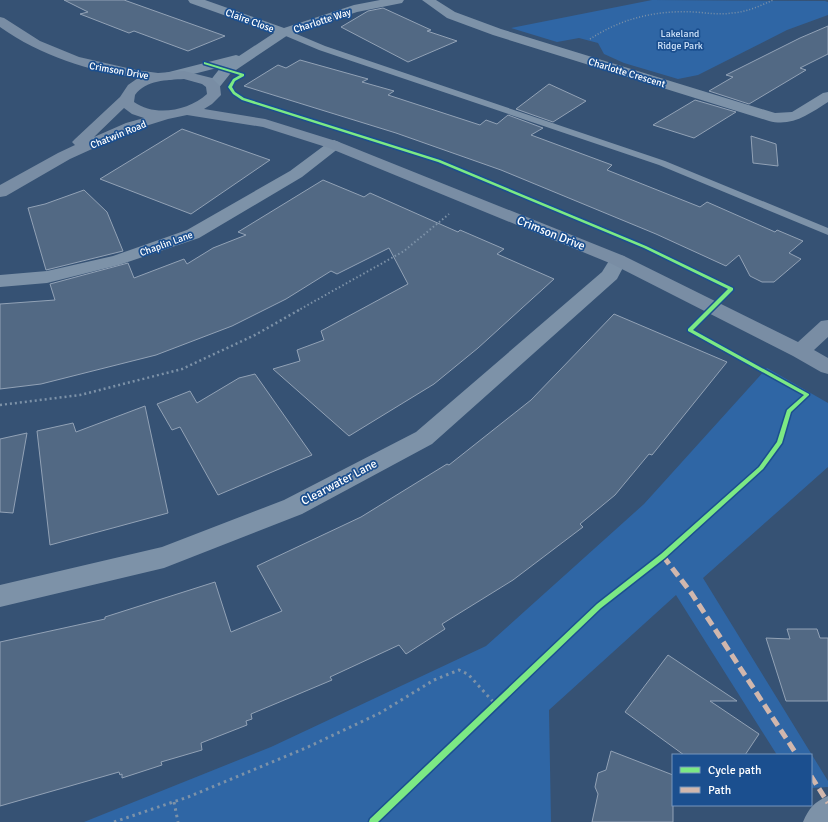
<svg xmlns="http://www.w3.org/2000/svg" width="828" height="822" viewBox="0 0 828 822" font-family="Signika,sans-serif">
	<rect width="100%" height="100%" fill="#365274"/>
	<path fill="#2f66a5" d="M 652,0 L 825,1 L 828,2 L 828,15 L 787,30 L 698,75 L 678,79 L 624,63 L 604,54 L 598,43 L 579,38 L 557,42 L 511,28 Z
		M 767,368 L 828,403 L 828,467 L 703,578 L 828,781 L 828,787 L 811,788 L 811,755 L 777,755 L 676,595 L 549,710 L 551,822 L 84,822 L 271,747 L 486,646 L 644,504 Z"/>
	<path fill="#526984" stroke="#92a2b6" d="M 64,0 L 124,0 L 225,36 L 188,51 L 134,31 L 129,33 L 80,14 L 88,12 Z
		M 383,8 L 431,30 L 427,31 L 457,41 L 408,62 L 341,27 L 368,11 Z
		M 828,26 L 828,54 L 800,68 L 806,70 L 749,104 L 709,91 L 733,77 L 726,75 L 800,38 Z
		M 300,60 L 368,79 L 362,82 L 394,91 L 388,95 L 480,125 L 486,120 L 497,124 L 508,115 L 543,128 L 531,135 L 612,165 L 607,170 L 700,207 L 707,202 L 775,232 L 777,230 L 803,241 L 789,253 L 801,259 L 774,282 L 762,282 L 750,276 L 739,255 L 726,266 L 656,234 L 501,170 L 396,133 L 244,86 L 278,65 L 286,68 Z
		M 549,84 L 586,101 L 553,122 L 516,109 Z
		M 695,100 L 736,112 L 694,138 L 653,125 Z
		M 182,129 L 270,160 L 191,214 L 100,179 Z
		M 751,136 L 776,144 L 778,166 L 753,163 Z
		M 323,180 L 364,197 L 370,193 L 458,232 L 460,230 L 504,249 L 497,254 L 554,279 L 478,348 L 434,384 L 349,436 L 273,369 L 300,361 L 297,350 L 324,340 L 321,331 L 408,284 L 389,248 L 337,274 L 331,271 L 286,299 L 232,326 L 156,355 L 41,384 L 0,389 L 0,304 L 55,300 L 50,284 L 128,263 L 134,278 L 184,259 L 187,264 L 213,248 L 246,235 L 238,232 Z
		M 84,190 L 107,212 L 123,251 L 46,270 L 28,208 L 45,204 Z
		M 614,314 L 727,362 L 652,455 L 649,454 L 615,495 L 580,524 L 583,527 L 513,580 L 442,624 L 445,629 L 406,654 L 399,645 L 330,677 L 332,680 L 251,714 L 252,719 L 246,721 L 247,725 L 201,743 L 202,750 L 161,762 L 162,765 L 122,778 L 122,774 L 120,775 L 119,772 L 0,806 L 0,642 L 105,619 L 105,617 L 215,582 L 231,632 L 282,611 L 257,566 L 361,517 L 447,464 L 449,465 L 531,400 Z
		M 255,374 L 312,455 L 218,495 L 180,427 L 172,430 L 157,404 L 190,391 L 197,403 L 239,378 Z
		M 145,406 L 168,513 L 50,545 L 37,431 L 73,423 L 76,432 Z
		M 27,433 L 13,513 L 0,512 L 0,439 Z
		M 787,629 L 817,629 L 820,638 L 828,638 L 828,701 L 786,701 L 766,638 L 790,639 Z
		M 668,655 L 737,701 L 710,701 L 759,734 L 745,755 L 684,755 L 625,712 Z
		M 611,751 L 673,775 L 673,822 L 592,822 L 598,794 L 595,787 L 598,773 L 606,770 Z"/>
	<g fill="none" stroke-linecap="round" stroke-linejoin="round">
		<path stroke="#7d92a8" stroke-width="1.5" stroke-dasharray="1 2" stroke-linecap="butt" d="M 590,39 C 622,18 657,10 695,12 C 708,13 720,15 732,13 C 747,12 760,6 773,0"/>
		<path stroke="#7d92a8" stroke-width="2" stroke-dasharray="1.5 2.5" stroke-linecap="butt" d="M 297,311 L 404,251 L 449,214"/>
		<path stroke="#7d92a8" stroke-width="2.5" stroke-dasharray="2 3" stroke-linecap="butt" d="M 0,405 L 80,395 L 182,369 L 255,335 L 299,310"/>
		<path stroke="#7d92a8" stroke-width="3" stroke-dasharray="2.5 4" stroke-linecap="butt" d="M 174,802 L 178,822
			M 114,822 L 188,797 L 308,747 L 380,713 L 434,680 L 459,670 L 468,674 L 496,705"/>
		<path fill="#7d92a8" fill-rule="evenodd" d="M 281,30 L 287,30 L 325,46 L 665,161 L 828,228 L 828,235 L 659,165 L 319,50 L 281,34 Z"/>
		<path fill="#7d92a8" fill-rule="evenodd" d="M 188,0 L 205,0 L 284,28 L 354,5 L 380,0 L 404,0 L 402,3 L 357,12 L 288,35 L 230,74 L 218,89 L 213,90 L 208,89 L 206,86 L 221,67 L 170,80 L 165,79 L 163,76 L 165,73 L 236,55 L 239,56 L 274,33 L 190,3 Z
			M 422,0 L 436,0 L 455,12 L 501,29 L 775,113 L 792,112 L 823,93 L 828,92 L 828,102 C 809,114 792,127 769,121 L 493,35 L 447,18 Z
			M 334,140 L 339,142 L 342,145 L 339,148 L 302,177 L 199,238 L 119,265 L 47,283 L 0,287 L 0,275 L 47,271 L 113,256 L 187,230 L 290,171 L 329,142 Z
			M 618,255 L 624,256 L 627,260 L 617,279 L 432,444 L 302,514 L 164,568 L 0,607 L 0,585 L 162,547 L 284,500 L 416,432 L 602,272 L 612,256 Z
			M 828,796 L 828,822 L 803,822 C 809,808 814,802 828,796 Z"/>
		<path fill="#798da4" fill-rule="evenodd" d="M 0,17 L 4,18 L 40,41 L 79,57 L 136,70 L 158,73 L 184,71 L 212,78 L 220,86 L 221,95 L 212,104 L 204,109 L 265,119 L 339,142 L 624,256 L 798,342 L 821,321 L 828,320 L 828,337 L 814,350 L 828,358 L 828,374 L 821,372 L 793,356 L 612,264 L 329,148 L 263,127 L 187,115 L 168,119 L 136,129 L 70,159 L 6,196 L 0,197 L 0,185 L 58,153 L 75,145 L 72,142 L 75,139 L 120,97 L 128,85 L 138,78 C 89,71 41,56 0,27 ZM 184,79 L 202,84 L 206,87 L 207,94 C 188,111 155,117 134,102 L 135,95 C 146,80 167,80 184,79 ZM 124,108 L 132,114 L 144,118 L 126,123 L 94,137 Z"/>
		<path stroke="#d1b7ad" stroke-width="5" stroke-dasharray="10 5" stroke-linecap="butt" d="M 663,556 L 692,594 L 797,755
			M 811,776 L 828,803"/>
		<defs>
			<path id="cycleway" d="M 204,62 L 244,74 L 244,76 L 235,81 L 232,87 L 235,92 L 244,98 L 440,160 L 646,246 L 733,288 L 733,290 L 693,330 L 809,394 L 809,395 L 791,412 L 782,443 L 763,469 L 665,558 L 601,608 L 378,822 L 369,822 L 370,819 L 597,604 L 661,554 L 759,467 L 777,442 L 787,410 L 804,395 L 688,331 L 688,329 L 728,289 L 644,248 L 438,162 L 242,100 L 233,94 L 228,87 L 233,79 L 240,75 L 204,64 Z"/>
		</defs>
		<use href="#cycleway" stroke="#1b4f8f" stroke-width="3"/>
		<use href="#cycleway" fill="#7ce984" fill-rule="evenodd"/>
	</g>
	<g text-anchor="middle" stroke-width="3.5" stroke-linejoin="round" paint-order="stroke">
		<g font-size="10" fill="#fff" stroke="#1b4f8f">
			<text transform="translate(250 20) rotate(20)" y="4">Claire Close</text>
			<text transform="translate(322 20) rotate(-18)" y="4">Charlotte Way</text>
			<text transform="translate(119 70) rotate(10)" y="4">Crimson Drive</text>
			<text transform="translate(627 72) rotate(17)" y="4">Charlotte Crescent</text>
			<text transform="translate(118 134) rotate(-22)" y="4">Chatwin Road</text>
			<text transform="translate(166 243) rotate(-20)" y="4">Chaplin Lane</text>
		</g>
		<g font-size="10" fill="#cfe3fa" stroke="#1b4f8f">
			<text x="680" y="37">Lakeland<tspan x="680" dy="12">Ridge Park</tspan></text>
		</g>
		<g font-size="12" fill="#fff" stroke="#1b4f8f">
			<text transform="translate(551 233) rotate(22)" y="4">Crimson Drive</text>
			<text transform="translate(339 482) rotate(-28)" y="4">Clearwater Lane</text>
		</g>
	</g>
	<rect x="672" y="754" width="140" height="52" fill="#1b4f8f" stroke="#7695bc"/>
	<rect x="680" y="767" width="20" height="6" fill="#7ce984" stroke="#7695bc"/>
	<text x="708" y="774" font-size="12" fill="#ffffff">Cycle path</text>
	<rect x="680" y="787" width="20" height="6" fill="#d1b7ad" stroke="#7695bc"/>
	<text x="708" y="794" font-size="12" fill="#ffffff">Path</text>
</svg>
